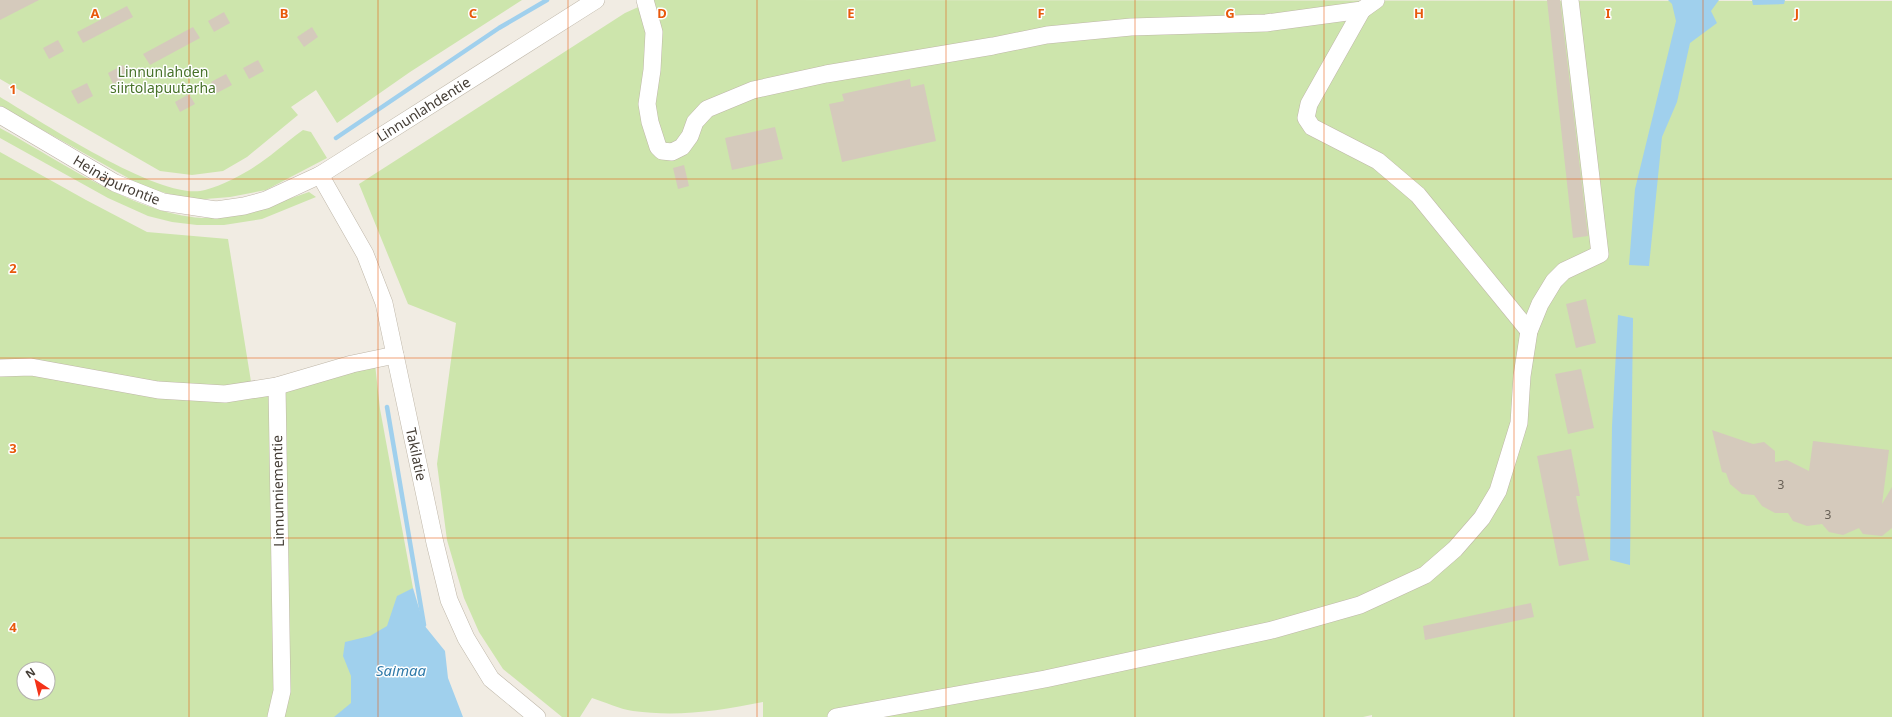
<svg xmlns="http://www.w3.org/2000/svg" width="1892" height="717" viewBox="0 0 1892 717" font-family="'Noto Sans',sans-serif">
	<rect width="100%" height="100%" fill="#f1ece3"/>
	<path fill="#cde5ac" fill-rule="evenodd" d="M 0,0 L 522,0 L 410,72 L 337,123 L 316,90 L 291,107 L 298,115 L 247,157 L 223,171 L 192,175 L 160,171 L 0,79 Z
		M 654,0 L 1892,1 L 1892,717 L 1372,717 L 1372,715 L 1363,717 L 763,717 L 763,702 C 718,711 678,717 633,711 C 619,709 605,702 592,698 L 580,717 L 562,717 L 503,669 L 479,632 L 464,598 L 447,540 L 437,464 L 456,323 L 408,304 L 359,184 L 625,13 Z
		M 0,97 C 39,120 163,203 205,190 C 230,183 255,168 276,151 C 285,144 293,137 303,130 L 311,132 L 327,158 L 266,190 L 230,197 L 193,200 L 146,188 L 0,106 Z
		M 0,128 C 63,162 157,231 230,216 C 257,211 283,201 309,192 L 316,197 L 262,219 L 224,225 L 197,225 L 172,222 L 148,216 L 108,198 L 0,138 Z
		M 0,152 L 86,200 L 147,232 L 228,239 L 253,394 L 375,364 L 380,409 L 413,588 L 403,619 L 386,717 L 0,717 ZM 24,669 L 48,669 L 48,693 L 24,693 Z"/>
	<path fill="#a0d0ed" d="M 1668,0 L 1719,0 L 1711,11 L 1717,23 L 1690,43 L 1677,102 L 1662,137 L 1649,266 L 1629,265 L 1635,189 L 1676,21 L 1672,4 Z
		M 1752,0 L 1785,0 L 1784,4 L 1753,5 Z
		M 1618,315 L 1633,318 L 1630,565 L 1610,560 L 1612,426 Z
		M 413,588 L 424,625 L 445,651 L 448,678 L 463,717 L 334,717 L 351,703 L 351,676 L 343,656 L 345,642 L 370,636 L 387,626 L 397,596 Z"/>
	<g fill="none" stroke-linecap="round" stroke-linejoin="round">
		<path stroke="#a0d0ed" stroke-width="4.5" d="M 336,138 L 499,28 L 547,0
			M 387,407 L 424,625"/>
	</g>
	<path fill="#d5cabc" d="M 0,0 L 39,0 L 0,20 Z
		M 1547,0 L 1560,0 L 1588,236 L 1573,238 Z
		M 127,6 L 133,17 L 83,43 L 77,32 Z
		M 224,12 L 230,23 L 214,32 L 208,21 Z
		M 193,27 L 200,38 L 150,65 L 143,54 Z
		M 312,27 L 318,37 L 304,47 L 297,37 Z
		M 58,40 L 64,51 L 49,59 L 43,48 Z
		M 258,60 L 264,71 L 249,79 L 243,68 Z
		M 123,65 L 129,76 L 113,84 L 108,73 Z
		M 226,74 L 232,85 L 217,93 L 211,82 Z
		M 910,79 L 911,87 L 924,84 L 936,141 L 842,162 L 829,104 L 844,101 L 842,94 Z
		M 87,83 L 93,96 L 78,104 L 71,91 Z
		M 189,94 L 195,104 L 180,112 L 175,102 Z
		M 775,127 L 783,159 L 732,170 L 725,138 Z
		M 684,165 L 689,186 L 678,189 L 673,168 Z
		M 1586,299 L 1596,343 L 1576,348 L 1566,304 Z
		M 1581,369 L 1594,428 L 1568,434 L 1555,374 Z
		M 1712,430 L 1753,444 L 1764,442 L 1775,451 L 1775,462 L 1787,460 L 1809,471 L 1813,441 L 1889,450 L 1882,504 L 1892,487 L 1892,528 L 1882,536 L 1863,534 L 1859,528 L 1843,535 L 1829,532 L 1822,524 L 1807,526 L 1793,521 L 1788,513 L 1775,513 L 1762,506 L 1754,495 L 1742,494 L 1730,484 L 1726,473 L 1722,472 Z
		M 1571,449 L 1580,496 L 1576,496 L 1589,560 L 1559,566 L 1537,456 Z
		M 1531,603 L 1534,617 L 1425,640 L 1423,626 Z"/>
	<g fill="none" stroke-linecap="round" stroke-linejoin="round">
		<defs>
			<g id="minor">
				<path d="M 645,0 L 654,32 L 652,70 L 647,104 L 650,122 L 658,147 L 662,151 L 672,152 L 682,147 L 690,136 L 695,122 L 707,109 L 753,90 L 826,74 L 993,46 L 1047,35 L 1131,27 L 1266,23 L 1362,10 L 1376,0"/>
				<path d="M 1362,10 L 1309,104 L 1306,118 L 1312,127 L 1378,161 L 1418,195 L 1529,331"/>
				<path id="s1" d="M 0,115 L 115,183 L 163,202 L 216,210 L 244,206 L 266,200 L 320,175 L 596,0"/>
				<path id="s2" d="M 320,175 L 365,254 L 384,303 L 435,543 L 449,600 L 466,638 L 491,679 L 537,717"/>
				<path d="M 0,368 L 31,367 L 158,390 L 225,394 L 277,386 L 352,364 L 395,355"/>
				<path d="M 276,717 L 282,691 L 277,386"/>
				<path d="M 836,717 L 1045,679 L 1272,630 L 1360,605 L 1425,575 L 1455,549 L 1482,518 L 1498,491 L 1519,423 L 1522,376 L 1529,331 L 1540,304 L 1554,281 L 1564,271 L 1600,254 L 1570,0"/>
			</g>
		</defs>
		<use href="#minor" stroke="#bfb7a9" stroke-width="18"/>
		<use href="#minor" stroke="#fff" stroke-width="17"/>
	</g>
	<path fill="none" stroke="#e8590c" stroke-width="1" stroke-opacity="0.55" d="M 189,0 L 189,717M 378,0 L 378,717M 568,0 L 568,717M 757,0 L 757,717M 946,0 L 946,717M 1135,0 L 1135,717M 1324,0 L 1324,717M 1514,0 L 1514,717M 1703,0 L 1703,717M 0,179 L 1892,179M 0,358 L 1892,358M 0,538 L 1892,538"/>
	<g text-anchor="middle" stroke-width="3" stroke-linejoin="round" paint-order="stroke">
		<g font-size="12" fill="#686056">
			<text x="1781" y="489">3</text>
			<text x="1828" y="519">3</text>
		</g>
		<g font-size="14" fill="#477229" stroke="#fff">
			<text x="163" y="77">Linnunlahden<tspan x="163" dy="16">siirtolapuutarha</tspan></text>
		</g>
		<g font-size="14" fill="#433c34" stroke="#fff">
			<text dy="5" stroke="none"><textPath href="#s1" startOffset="472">Linnunlahdentie</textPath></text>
			<text dy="5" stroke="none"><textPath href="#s1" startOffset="134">Heinäpurontie</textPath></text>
			<text dy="5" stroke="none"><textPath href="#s2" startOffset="298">Takilatie</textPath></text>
			<text transform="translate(278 491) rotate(-91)" y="5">Linnunniementie</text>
		</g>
		<g font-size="15" font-style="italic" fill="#317baa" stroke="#fff">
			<text x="401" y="676">Saimaa</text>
		</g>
	</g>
	<g font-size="13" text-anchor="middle" font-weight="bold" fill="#e8590c" stroke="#fff" stroke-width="3" stroke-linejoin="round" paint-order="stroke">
		<text x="95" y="18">A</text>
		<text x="284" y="18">B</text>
		<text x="473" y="18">C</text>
		<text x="662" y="18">D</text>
		<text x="851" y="18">E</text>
		<text x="1041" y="18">F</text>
		<text x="1230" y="18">G</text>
		<text x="1419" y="18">H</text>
		<text x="1608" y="18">I</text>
		<text x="1797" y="18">J</text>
		<text x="13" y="94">1</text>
		<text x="13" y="273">2</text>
		<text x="13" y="453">3</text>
		<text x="13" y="632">4</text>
	</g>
	<g transform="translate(36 681) rotate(325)"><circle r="19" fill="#ffffff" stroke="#b4b1ae"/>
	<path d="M0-3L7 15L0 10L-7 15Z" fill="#f43218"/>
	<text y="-6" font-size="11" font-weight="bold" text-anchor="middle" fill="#433c34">N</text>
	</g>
</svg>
